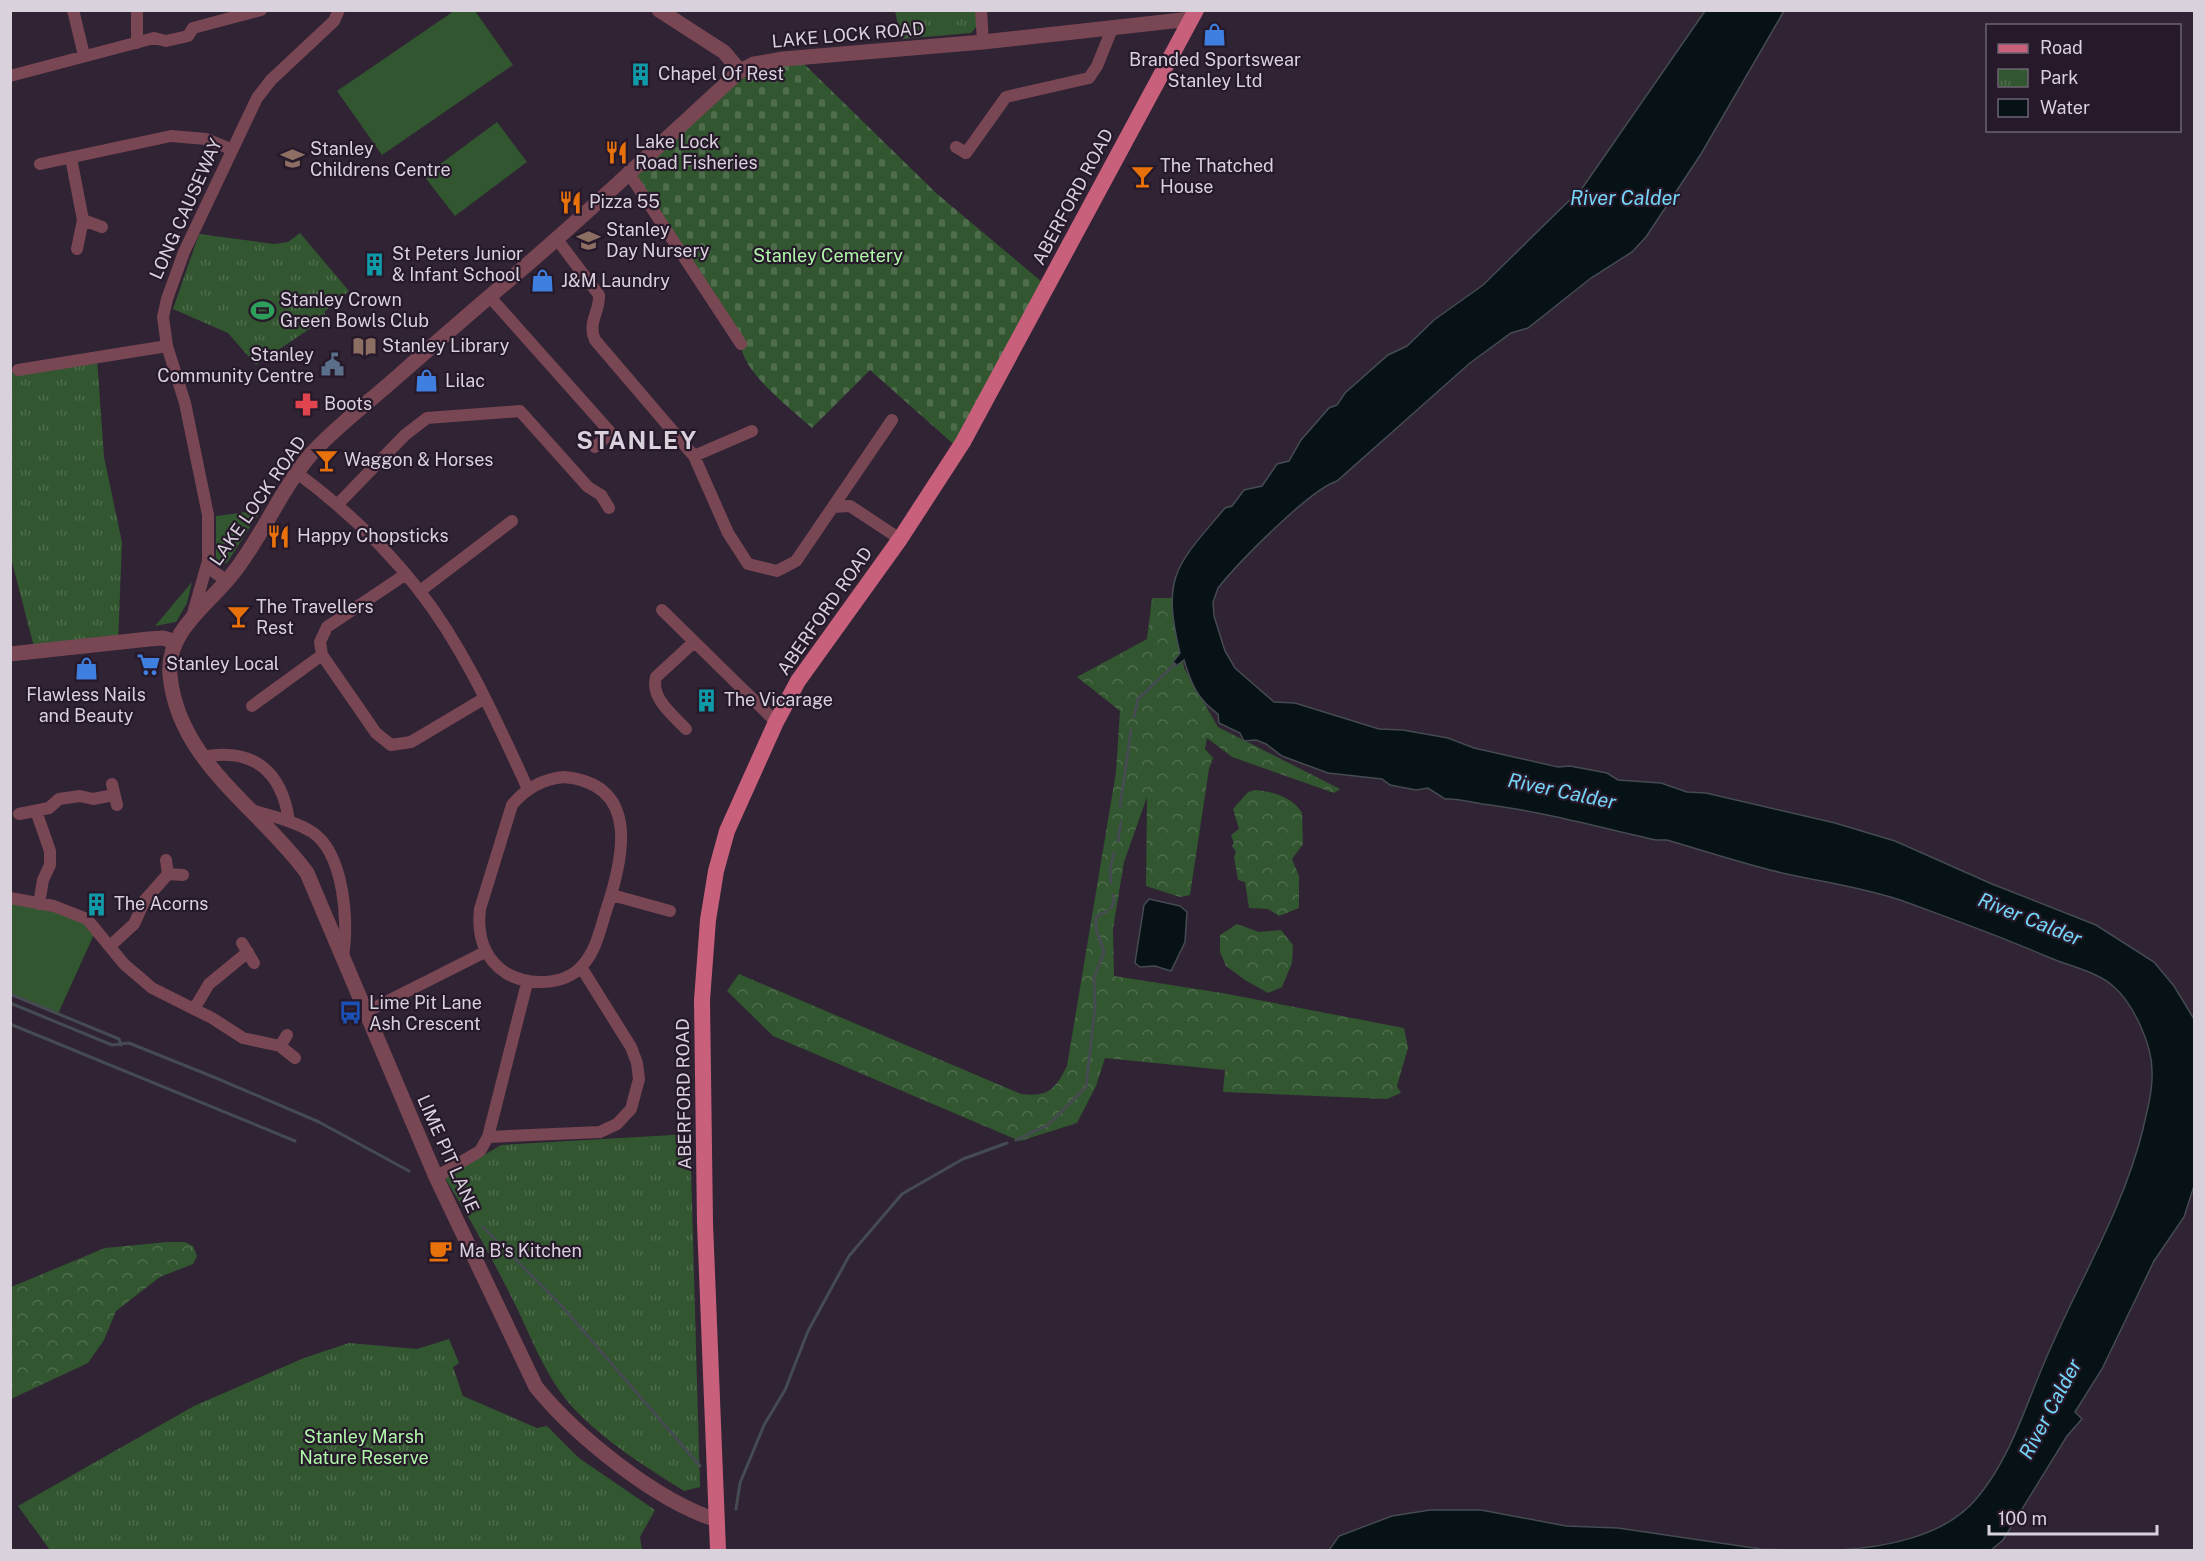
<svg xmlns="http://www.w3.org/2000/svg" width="2205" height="1561" viewBox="0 0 2205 1561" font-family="'Public Sans',sans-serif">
	<defs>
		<pattern id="forest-crowns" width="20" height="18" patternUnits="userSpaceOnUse" patternTransform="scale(1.5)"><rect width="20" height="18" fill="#32562f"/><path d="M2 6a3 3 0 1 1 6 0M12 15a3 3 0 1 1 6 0" fill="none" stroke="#4f6d4d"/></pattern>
		<pattern id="cemetery-stones" width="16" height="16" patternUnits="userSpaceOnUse" patternTransform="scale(1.5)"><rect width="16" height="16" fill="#32562f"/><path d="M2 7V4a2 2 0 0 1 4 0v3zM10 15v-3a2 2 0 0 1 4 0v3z" fill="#4f6d4d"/></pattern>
		<pattern id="park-tufts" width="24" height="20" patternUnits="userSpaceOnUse" patternTransform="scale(1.5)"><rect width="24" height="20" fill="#32562f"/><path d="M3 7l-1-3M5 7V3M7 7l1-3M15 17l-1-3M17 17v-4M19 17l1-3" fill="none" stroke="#4f6d4d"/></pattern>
	</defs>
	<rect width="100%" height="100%" fill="#2f2334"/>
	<path fill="#32562f" d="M 454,11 L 475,11 L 513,65 L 382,155 L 337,91 Z
		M 497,122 L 527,162 L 455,216 L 424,176 Z
		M 261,510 L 227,563 L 219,565 L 216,558 L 216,516 Z
		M 192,582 L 187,603 L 176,622 L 155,626 Z
		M 10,898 L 54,906 L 96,930 L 58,1014 L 11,994 Z"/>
	<path fill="url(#forest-crowns)" d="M 1152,598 L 1173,598 L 1184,668 L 1218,727 L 1340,789 L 1334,793 L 1232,757 L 1207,738 L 1205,749 L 1213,758 L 1209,769 L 1190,895 L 1180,897 L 1146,886 L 1147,797 L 1124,862 L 1113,929 L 1114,976 L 1222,993 L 1404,1028 L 1408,1048 L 1397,1086 L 1401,1093 L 1387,1099 L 1223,1092 L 1225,1070 L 1105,1058 L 1096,1086 L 1077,1123 L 1020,1141 L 773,1036 L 727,991 L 739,974 L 1021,1094 C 1048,1097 1055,1090 1067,1066 L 1116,772 L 1120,711 L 1077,677 L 1147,639 Z
		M 1255,790 C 1272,791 1293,797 1302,813 L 1303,844 L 1292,859 L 1299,876 L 1299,908 L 1279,916 L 1268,909 L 1249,908 L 1245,882 L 1238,880 L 1234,857 L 1236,852 L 1232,846 L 1234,843 L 1231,835 L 1239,829 L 1233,809 L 1248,792 Z
		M 1237,924 L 1259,932 L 1281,930 L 1293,945 L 1292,963 L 1282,987 L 1268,993 L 1245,980 L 1226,966 L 1220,952 L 1220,935 Z
		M 167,1242 L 185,1242 L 193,1246 L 197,1256 L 193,1264 L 160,1277 L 116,1311 L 104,1340 L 88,1363 L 11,1399 L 11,1287 L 105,1248 Z"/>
	<path fill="url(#cemetery-stones)" d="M 798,58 L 936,193 L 1048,287 L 959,449 L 870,370 L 812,428 C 792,410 741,371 741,344 L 628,172 L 740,71 Z"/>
	<path fill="url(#park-tufts)" d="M 895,11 L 977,11 L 978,25 L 971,33 L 901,39 Z
		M 300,233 L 349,291 L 324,312 L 327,317 L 256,365 L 228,333 L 173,309 L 199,234 L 274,244 L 288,242 Z
		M 97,358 L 104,457 L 122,542 L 118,643 L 35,651 L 11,558 L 10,373 Z
		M 690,1134 L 700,1487 L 684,1491 C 643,1465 599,1438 568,1402 C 545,1374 531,1338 516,1306 C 494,1262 471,1220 445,1178 L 501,1145 Z
		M 449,1339 L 459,1363 L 453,1367 L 463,1396 L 537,1428 L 547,1426 L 579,1458 L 655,1510 L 640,1537 L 642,1550 L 50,1550 L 18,1506 L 194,1406 L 304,1358 L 349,1343 L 417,1349 Z"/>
	<path fill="#061216" stroke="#454b51" stroke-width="1.5" d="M 1705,11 L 1784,11 L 1701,154 L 1646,237 L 1632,252 L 1591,278 L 1528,328 L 1511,333 L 1470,363 L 1337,481 C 1309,490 1238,563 1218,588 L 1213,602 L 1214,616 L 1225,651 L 1235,668 L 1274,702 L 1295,703 L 1379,729 L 1403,730 L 1448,738 L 1474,748 L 1558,767 L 1570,766 L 1607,773 L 1618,780 L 1661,783 L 1687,792 L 1706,793 L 1835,823 L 1895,841 L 1992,884 L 2096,925 L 2154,962 L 2174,986 L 2194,1019 L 2194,1186 L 2184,1217 L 2154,1261 L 2102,1369 L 2075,1412 L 2082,1419 L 2067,1436 L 2003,1540 L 1991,1550 L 1836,1550 C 1883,1548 1945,1537 1977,1498 C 2011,1458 2027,1401 2048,1354 C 2080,1279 2123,1210 2143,1129 C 2147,1110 2153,1091 2152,1071 C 2152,1044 2133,1003 2113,986 C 2096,971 2068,966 2048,957 C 2000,936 1952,919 1903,901 C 1860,886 1814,881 1770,870 C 1735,861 1701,850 1667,840 L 1656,840 C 1598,827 1541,811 1482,804 C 1469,802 1459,798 1445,799 L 1428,788 L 1416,790 L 1390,785 L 1382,779 L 1328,773 L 1282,756 L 1266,744 L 1256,740 L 1244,741 L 1240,733 L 1219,723 L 1218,714 C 1198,700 1191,684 1184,660 L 1176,666 L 1173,662 L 1180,653 C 1161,575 1177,565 1225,508 L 1232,506 L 1244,490 L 1262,486 L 1277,464 L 1289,461 L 1301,440 L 1329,408 L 1337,405 L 1345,393 L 1388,355 L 1407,346 L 1434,320 L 1483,285 L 1583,187 Z
		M 1149,899 L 1180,906 L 1187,912 L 1185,942 L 1171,971 L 1155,966 L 1140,967 L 1135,963 L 1144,905 Z
		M 1430,1510 L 1481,1510 L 1566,1526 L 1618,1528 L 1761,1549 L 1805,1550 L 1329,1550 L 1339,1536 L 1392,1516 Z"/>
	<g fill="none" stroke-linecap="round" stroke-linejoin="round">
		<path stroke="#454b51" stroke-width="3" d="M 1134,717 L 1138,699 L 1175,664
			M 1120,807 L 1131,730
			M 1118,841 L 1121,822
			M 1111,883 L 1110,870 L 1114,853
			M 1111,908 L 1114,903 L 1113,895
			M 10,994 L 119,1039 L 121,1045
			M 10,1003 L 112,1045 L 129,1043 L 216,1078 L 319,1122 L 409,1171
			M 10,1024 L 295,1141
			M 1016,1140 L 1048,1125 L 1086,1087 L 1095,1007 L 1094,978 L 1104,952 L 1096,929 L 1096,917 L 1107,911
			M 483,1227 L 560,1304 L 700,1466
			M 736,1509 L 740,1483 L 764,1425 L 785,1390 L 808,1331 L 849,1256 L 902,1194 L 963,1159 L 1007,1143"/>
		<path stroke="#794653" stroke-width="12" d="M 73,10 L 84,55
			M 981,10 L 983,42
			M 137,43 L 137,10
			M 10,76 L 154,38 L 166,41 L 188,36 L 193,28 L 261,10
			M 956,147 L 966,153 L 1006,97 L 1089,78 L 1097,66 L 1112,29
			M 71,158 L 83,220 L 77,249
			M 40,164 L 171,136 L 206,139 L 231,149
			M 628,172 L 741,344
			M 83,220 L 102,227
			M 556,238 L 599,295 C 600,312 587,323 595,340 L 694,456 L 728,533 L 748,564 L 777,571 L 796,561 L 892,420
			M 489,296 L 611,433 L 595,447
			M 18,370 L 167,346
			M 694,456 L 752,431
			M 297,473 C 343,507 383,544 418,589 C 465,649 496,720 528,789
			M 338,504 L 405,435 L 427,418 L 520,411 L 588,487 L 601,495 L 609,508
			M 833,507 L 850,506 L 900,539
			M 208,561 L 213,571 L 227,581
			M 406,574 L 327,627 L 320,642 L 322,655 L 376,733 L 391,745 L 411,742 L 485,698
			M 420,591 L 512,521
			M 662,610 L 776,722
			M 192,617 L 208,561 L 208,515 L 185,403 L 167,346 L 163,317 L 167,299 L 184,252 L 257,98 L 271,80 L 334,21 L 339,10
			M 252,706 L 322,655
			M 686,729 C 673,715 650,698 656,677 L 694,642
			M 202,757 C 253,747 282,771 289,821
			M 564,777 C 642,784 623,860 606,911 C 600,930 596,951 582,966 C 564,986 528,986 506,973 C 484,959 477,935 480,909 L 512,805 C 526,788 542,779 564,777 Z
			M 112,784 L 117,805
			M 251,810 C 272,816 294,821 312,832 C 344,853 349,922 343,956
			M 36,811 L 50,851 L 50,865 L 43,880 L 39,904
			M 19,814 L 49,808 L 59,799 L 80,796 L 93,799 L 114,795
			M 166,860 L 168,874 L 183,875
			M 612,895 L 670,911
			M 10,898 L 54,906 L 87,919 L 124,964 L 152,988 L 212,1018 L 243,1038 L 280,1046
			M 242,943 L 254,963
			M 110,946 L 134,924 L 145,900 L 168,874
			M 194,1009 L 209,984 L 248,952
			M 366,1012 L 485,952
			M 287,1035 L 280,1046 L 295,1058
			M 488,1137 L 600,1132 L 617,1124 L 631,1109 L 639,1079 L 637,1063 L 631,1047 L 581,967
			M 436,1177 L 480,1151 L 488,1137 L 527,983"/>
		<path stroke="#794653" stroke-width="15" d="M 659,10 L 724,52 L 740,71
			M 10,654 L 149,639 L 163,638 L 176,642
			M 717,1520 C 656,1501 576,1436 536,1387 L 436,1177 L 307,873 C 260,808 178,762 170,675 C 166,630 210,604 234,572 C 263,535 281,489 312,453 C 338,425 369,402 397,377 C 430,348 463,319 496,291 C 580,221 659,145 740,71 L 754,64 L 783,59 L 983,42 L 1191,19"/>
		<path stroke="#c8607c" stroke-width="16" d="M 718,1550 L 705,1223 L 702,1000 L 708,920 L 716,871 L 727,831 L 776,722 L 798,681 L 900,539 L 963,442 L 1196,10"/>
	</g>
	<defs>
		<symbol id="shop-bare" viewBox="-9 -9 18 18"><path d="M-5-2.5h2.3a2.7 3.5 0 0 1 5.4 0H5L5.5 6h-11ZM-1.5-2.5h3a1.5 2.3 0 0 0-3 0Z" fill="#3f7fe0" stroke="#26192a" stroke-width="2.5" paint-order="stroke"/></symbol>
		<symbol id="building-bare" viewBox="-9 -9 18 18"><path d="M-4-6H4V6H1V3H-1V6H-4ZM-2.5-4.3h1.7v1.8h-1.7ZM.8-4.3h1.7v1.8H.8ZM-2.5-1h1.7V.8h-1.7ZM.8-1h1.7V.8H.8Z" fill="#0f9aa8" stroke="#26192a" stroke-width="2.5" paint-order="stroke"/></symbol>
		<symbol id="restaurant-bare" viewBox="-9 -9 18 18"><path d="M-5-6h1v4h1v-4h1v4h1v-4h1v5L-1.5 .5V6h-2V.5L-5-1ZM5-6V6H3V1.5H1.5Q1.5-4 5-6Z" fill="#e8710a" stroke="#26192a" stroke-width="2.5" paint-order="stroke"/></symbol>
		<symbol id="school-bare" viewBox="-9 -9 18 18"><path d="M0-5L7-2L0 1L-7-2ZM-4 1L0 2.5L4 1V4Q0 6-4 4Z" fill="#8d6e63" stroke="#26192a" stroke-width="2.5" paint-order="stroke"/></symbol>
		<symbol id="bar-bare" viewBox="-9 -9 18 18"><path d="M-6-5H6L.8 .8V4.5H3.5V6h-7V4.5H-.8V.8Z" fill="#e8710a" stroke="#26192a" stroke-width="2.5" paint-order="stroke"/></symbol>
		<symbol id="stadium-bare" viewBox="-9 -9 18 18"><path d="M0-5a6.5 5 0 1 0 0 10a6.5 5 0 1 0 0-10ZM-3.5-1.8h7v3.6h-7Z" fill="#2e9e5b" stroke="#26192a" stroke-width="2.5" paint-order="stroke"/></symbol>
		<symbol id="library-bare" viewBox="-9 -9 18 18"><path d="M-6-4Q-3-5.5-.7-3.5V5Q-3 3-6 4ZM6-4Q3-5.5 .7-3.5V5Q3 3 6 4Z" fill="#8d6e63" stroke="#26192a" stroke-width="2.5" paint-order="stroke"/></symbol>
		<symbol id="civic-bare" viewBox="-9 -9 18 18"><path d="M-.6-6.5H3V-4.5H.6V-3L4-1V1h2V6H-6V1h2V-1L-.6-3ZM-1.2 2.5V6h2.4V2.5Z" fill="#5c6f8a" stroke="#26192a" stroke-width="2.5" paint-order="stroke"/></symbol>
		<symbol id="pharmacy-bare" viewBox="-9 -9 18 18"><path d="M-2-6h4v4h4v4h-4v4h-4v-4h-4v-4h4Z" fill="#e0444e" stroke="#26192a" stroke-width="2.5" paint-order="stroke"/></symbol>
		<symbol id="supermarket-bare" viewBox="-9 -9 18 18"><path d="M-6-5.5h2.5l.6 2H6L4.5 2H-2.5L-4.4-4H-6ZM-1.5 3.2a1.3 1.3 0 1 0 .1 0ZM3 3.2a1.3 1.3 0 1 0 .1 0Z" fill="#3f7fe0" stroke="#26192a" stroke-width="2.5" paint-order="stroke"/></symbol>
		<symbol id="bus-bare" viewBox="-9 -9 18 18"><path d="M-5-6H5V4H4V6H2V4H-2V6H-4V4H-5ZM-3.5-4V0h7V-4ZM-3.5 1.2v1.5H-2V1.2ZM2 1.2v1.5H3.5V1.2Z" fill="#1a4fb4" stroke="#26192a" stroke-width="2.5" paint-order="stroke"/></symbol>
		<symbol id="cafe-bare" viewBox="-9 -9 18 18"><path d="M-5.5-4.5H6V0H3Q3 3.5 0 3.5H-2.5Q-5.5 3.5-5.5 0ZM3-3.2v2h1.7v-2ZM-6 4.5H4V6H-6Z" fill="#e8710a" stroke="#26192a" stroke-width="2.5" paint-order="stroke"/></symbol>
	</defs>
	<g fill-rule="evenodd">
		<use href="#shop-bare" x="1198" y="18" width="33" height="33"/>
		<use href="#building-bare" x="624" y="58" width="33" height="33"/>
		<use href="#restaurant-bare" x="600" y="136" width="33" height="33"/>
		<use href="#school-bare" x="276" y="142" width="33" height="33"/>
		<use href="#bar-bare" x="1126" y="160" width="33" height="33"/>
		<use href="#restaurant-bare" x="554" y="186" width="33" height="33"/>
		<use href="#school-bare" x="572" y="224" width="33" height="33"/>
		<use href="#building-bare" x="358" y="248" width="33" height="33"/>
		<use href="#shop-bare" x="526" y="264" width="33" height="33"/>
		<use href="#stadium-bare" x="246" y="294" width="33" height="33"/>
		<use href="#library-bare" x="348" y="330" width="33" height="33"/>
		<use href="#civic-bare" x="316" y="348" width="33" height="33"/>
		<use href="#shop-bare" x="410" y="364" width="33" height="33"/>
		<use href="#pharmacy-bare" x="290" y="388" width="33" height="33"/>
		<use href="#bar-bare" x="310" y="444" width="33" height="33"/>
		<use href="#restaurant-bare" x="262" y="520" width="33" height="33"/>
		<use href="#bar-bare" x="222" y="600" width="33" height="33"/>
		<use href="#supermarket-bare" x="132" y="648" width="33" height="33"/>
		<use href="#shop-bare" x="70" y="652" width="33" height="33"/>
		<use href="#building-bare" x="690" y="684" width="33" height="33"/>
		<use href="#building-bare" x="80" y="888" width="33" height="33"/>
		<use href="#bus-bare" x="334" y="996" width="33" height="33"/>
		<use href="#cafe-bare" x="424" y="1234" width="33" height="33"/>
	</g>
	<g text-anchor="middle" stroke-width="4.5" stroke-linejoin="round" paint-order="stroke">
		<g font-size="18" fill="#d9d1dc" stroke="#26192a">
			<text transform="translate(848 35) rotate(-5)" y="6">LAKE LOCK ROAD</text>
			<text transform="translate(1073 197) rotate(-62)" y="6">ABERFORD ROAD</text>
			<text transform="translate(186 209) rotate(-66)" y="6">LONG CAUSEWAY</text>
			<text transform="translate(258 501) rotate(-55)" y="6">LAKE LOCK ROAD</text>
			<text transform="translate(825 611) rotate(-55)" y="6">ABERFORD ROAD</text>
			<text transform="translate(684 1094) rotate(-91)" y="6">ABERFORD ROAD</text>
			<text transform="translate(448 1154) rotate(66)" y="6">LIME PIT LANE</text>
		</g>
		<g font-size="18" fill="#d9d1dc" stroke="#26192a" text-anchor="start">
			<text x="1215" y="66" text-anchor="middle">Branded Sportswear<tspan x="1215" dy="21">Stanley Ltd</tspan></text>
			<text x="658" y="80">Chapel Of Rest</text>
			<text x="635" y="148">Lake Lock<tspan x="635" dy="21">Road Fisheries</tspan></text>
			<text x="310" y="155">Stanley<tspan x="310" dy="21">Childrens Centre</tspan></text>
			<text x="1160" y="172">The Thatched<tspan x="1160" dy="21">House</tspan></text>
			<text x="589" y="208">Pizza 55</text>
			<text x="606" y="236">Stanley<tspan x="606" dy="21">Day Nursery</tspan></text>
			<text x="392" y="260">St Peters Junior<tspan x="392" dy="21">&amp; Infant School</tspan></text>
			<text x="561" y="287">J&amp;M Laundry</text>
			<text x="280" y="306">Stanley Crown<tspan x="280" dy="21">Green Bowls Club</tspan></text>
			<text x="382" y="352">Stanley Library</text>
			<text x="314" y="361" text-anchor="end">Stanley<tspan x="314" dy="21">Community Centre</tspan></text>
			<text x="445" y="387">Lilac</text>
			<text x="324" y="410">Boots</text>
			<text x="344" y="466">Waggon &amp; Horses</text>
			<text x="297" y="542">Happy Chopsticks</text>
			<text x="256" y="613">The Travellers<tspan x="256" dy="21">Rest</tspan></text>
			<text x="166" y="670">Stanley Local</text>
			<text x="86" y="701" text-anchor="middle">Flawless Nails<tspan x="86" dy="21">and Beauty</tspan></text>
			<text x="724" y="706">The Vicarage</text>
			<text x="114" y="910">The Acorns</text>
			<text x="369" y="1009">Lime Pit Lane<tspan x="369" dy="21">Ash Crescent</tspan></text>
			<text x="459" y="1257">Ma B's Kitchen</text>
		</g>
		<g font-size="18" fill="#b0f8a9" stroke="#26192a">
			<text x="828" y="262">Stanley Cemetery</text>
			<text x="364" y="1443">Stanley Marsh<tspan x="364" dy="21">Nature Reserve</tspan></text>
		</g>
		<g font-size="20" font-style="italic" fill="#74d6f8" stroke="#26192a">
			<text x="1625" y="205">River Calder</text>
			<text transform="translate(1562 791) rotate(12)" y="7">River Calder</text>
			<text transform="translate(2030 919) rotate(22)" y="7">River Calder</text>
			<text transform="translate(2050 1409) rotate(-62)" y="7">River Calder</text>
		</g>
		<g font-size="24" font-weight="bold" letter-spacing="1.5" fill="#d9d1dc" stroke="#26192a">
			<text x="637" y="449">STANLEY</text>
		</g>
	</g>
	<rect width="2205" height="1561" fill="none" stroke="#d9d1dc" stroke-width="24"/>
	<rect x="1986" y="24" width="195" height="108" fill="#26192a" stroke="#6e6371" stroke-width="1.5"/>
	<rect x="1998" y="44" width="30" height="9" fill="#c8607c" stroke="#6e6371" stroke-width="1.5"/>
	<text x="2040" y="54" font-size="18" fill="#d9d1dc">Road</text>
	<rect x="1998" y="69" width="30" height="18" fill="url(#park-tufts)" stroke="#6e6371" stroke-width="1.5"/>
	<text x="2040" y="84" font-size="18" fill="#d9d1dc">Park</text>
	<rect x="1998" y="99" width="30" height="18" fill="#061216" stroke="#6e6371" stroke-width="1.5"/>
	<text x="2040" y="114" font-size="18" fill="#d9d1dc">Water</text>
	<path d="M1989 1525v9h168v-9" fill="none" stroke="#d9d1dc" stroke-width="3"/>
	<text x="1998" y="1525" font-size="18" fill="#d9d1dc" stroke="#26192a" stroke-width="4.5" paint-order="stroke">100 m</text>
</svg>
